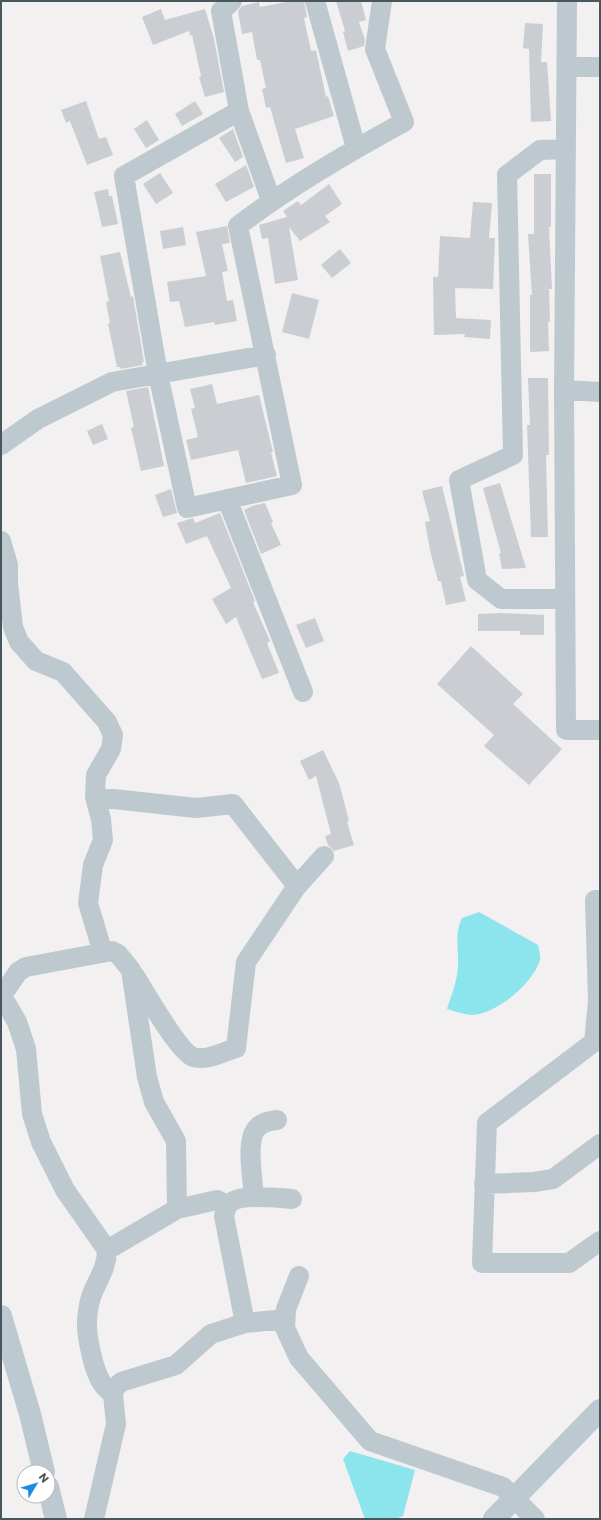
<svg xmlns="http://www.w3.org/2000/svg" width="601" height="1520" viewBox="0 0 601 1520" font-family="Poppins,sans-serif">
	<rect width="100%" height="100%" fill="#f2f0f0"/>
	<path fill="#8ce5ec" d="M 479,912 L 538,945 C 539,949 541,956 540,960 C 533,984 495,1015 471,1015 C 463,1014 454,1011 447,1009 C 451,996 457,982 458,967 C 459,950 454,934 462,918 Z
		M 350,1451 L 415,1470 L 403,1516 L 395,1519 L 365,1519 L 343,1459 Z"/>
	<path fill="#caced2" d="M 291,1 L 304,1 L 307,17 L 304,18 L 311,51 L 316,50 L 326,97 L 328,96 L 334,116 L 295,129 L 304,158 L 286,163 L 270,107 L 266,108 L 262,89 L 266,88 L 260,60 L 257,60 L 252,32 L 242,34 L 238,11 L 242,6 L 259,2 L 260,7 Z
		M 336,1 L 361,1 L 366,20 L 359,22 L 365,40 L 364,46 L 348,51 L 343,32 L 345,31 Z
		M 161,9 L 165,20 L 205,9 L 214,39 L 224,92 L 205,97 L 199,77 L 201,76 L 192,35 L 190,36 L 189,31 L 153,45 L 142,17 Z
		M 525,23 L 543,24 L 541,62 L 547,62 L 551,121 L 531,122 L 529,49 L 523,48 Z
		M 86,101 L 99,139 L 106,137 L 113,155 L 87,165 L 70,121 L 66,123 L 61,110 Z
		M 195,101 L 203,114 L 182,126 L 175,114 Z
		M 147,120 L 159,140 L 146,148 L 134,129 Z
		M 233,129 L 243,157 L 235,162 L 219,138 Z
		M 246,165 L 254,187 L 226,202 L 215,184 Z
		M 160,173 L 173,193 L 156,204 L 143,184 Z
		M 534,174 L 551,174 L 551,227 L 549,227 L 552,289 L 549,289 L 550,322 L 548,322 L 549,351 L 530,352 L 530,295 L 532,295 L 528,234 L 534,234 Z
		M 329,184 L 342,204 L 325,216 L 330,222 L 300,241 L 289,227 L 298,280 L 275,284 L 268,238 L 262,239 L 259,225 L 287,217 L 283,211 L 298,201 L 301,205 Z
		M 108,189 L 109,196 L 112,196 L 118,224 L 102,227 L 94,192 Z
		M 473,202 L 492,203 L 489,238 L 495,238 L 493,289 L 455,288 L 456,318 L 491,320 L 490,339 L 464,337 L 465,334 L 434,335 L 433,277 L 438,277 L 440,236 L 470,238 Z
		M 227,226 L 230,243 L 222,244 L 228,271 L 222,272 L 227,301 L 233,300 L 237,321 L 215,325 L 214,322 L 185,327 L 179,301 L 170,302 L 167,282 L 206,276 L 196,232 Z
		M 183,227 L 186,245 L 163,249 L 160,231 Z
		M 340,249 L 351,263 L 332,278 L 321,265 Z
		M 120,252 L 131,297 L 133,296 L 144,362 L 142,362 L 143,365 L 121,369 L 120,367 L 117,367 L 108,324 L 110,323 L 106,302 L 109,301 L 100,256 Z
		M 292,293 L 319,300 L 309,339 L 282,332 Z
		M 528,378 L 548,378 L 549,455 L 546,455 L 548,537 L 531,537 L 527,425 L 530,425 Z
		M 212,384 L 217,404 L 259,395 L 272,448 L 273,452 L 271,452 L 277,476 L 246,483 L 238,450 L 191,460 L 186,440 L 198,437 L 191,409 L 195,408 L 190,389 Z
		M 148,387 L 164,466 L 141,471 L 131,428 L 134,427 L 126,391 Z
		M 102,424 L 108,439 L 93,445 L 87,431 Z
		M 500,483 L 526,568 L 502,569 L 499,554 L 501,553 L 483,488 Z
		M 442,486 L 464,576 L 460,577 L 466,601 L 446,605 L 441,581 L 438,581 L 430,550 L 425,522 L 430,521 L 422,491 Z
		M 171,489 L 177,513 L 163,517 L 155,495 Z
		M 265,503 L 273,522 L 271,523 L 281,545 L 261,554 L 244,510 L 252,506 Z
		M 220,513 L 255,601 L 253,602 L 270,641 L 267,643 L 279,673 L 262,679 L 236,617 L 226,624 L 212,599 L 231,588 L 207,536 L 186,544 L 177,523 L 193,518 L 195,523 Z
		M 501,613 L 544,615 L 544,635 L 520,635 L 520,631 L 478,631 L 478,614 Z
		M 315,618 L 324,641 L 306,648 L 296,625 Z
		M 471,646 L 523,694 L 513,704 L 562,749 L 529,785 L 484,746 L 494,735 L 437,684 Z
		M 323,750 L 339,783 L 349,821 L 347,822 L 354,845 L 334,851 L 328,845 L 325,836 L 331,834 L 316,776 L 309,780 L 300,761 Z"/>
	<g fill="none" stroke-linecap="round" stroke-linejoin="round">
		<path stroke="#bec9cf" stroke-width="20" d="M 232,1 L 221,11 L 239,111 L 124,176 L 158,374 L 187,508 L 292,485 L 238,226 C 290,186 347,153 404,122 L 375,49 L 382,1
			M 315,1 L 356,148
			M 567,1 L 564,390 L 566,730 L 600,730
			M 567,67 L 600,67
			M 239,111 L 271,200
			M 564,390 L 600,392
			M 1,445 L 38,419 L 112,382 L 266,355
			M 227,499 L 303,692
			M 1,541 L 8,565 L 8,583 L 13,627 L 19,642 L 36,661 L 63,672 L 107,722 L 113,735 L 111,749 L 96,775 L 95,797 L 101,819 L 103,840 L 93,865 L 88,903 L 103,953
			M 565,599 L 501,599 L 477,580 L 459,480 L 513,455 L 507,175 L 540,150 L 566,149
			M 95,797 L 196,808 L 233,804 L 297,886
			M 600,900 L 595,900 L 598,1001 L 594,1042 L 487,1123 L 482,1263 L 569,1263 L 600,1241
			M 135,976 C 145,992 178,1051 193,1057 C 207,1061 223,1052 236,1048 L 246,962 L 297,886 L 324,856
			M 2,996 L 17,1022 L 26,1049 L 32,1114 L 41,1142 L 65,1190 L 107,1250 C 107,1269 97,1280 91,1297 C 84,1321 87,1337 93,1361 C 97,1375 101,1386 113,1394
			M 1,997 L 18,972 L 26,967 L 112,951 L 118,954 L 131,970 L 147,1077 L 154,1102 L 176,1141 L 177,1209
			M 484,1184 L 534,1182 L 553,1179 L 600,1144
			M 254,1197 C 253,1180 245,1140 257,1128 C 262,1122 270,1121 277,1120
			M 107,1250 L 177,1209 L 217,1200 L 227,1205
			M 299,1276 L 286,1309 L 285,1328 L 299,1358 L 370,1441 L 503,1487 L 535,1519
			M 245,1323 L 285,1319
			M 94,1519 L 116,1424 L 113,1394 L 115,1388 L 121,1382 L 176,1365 L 211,1334 L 245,1323 L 224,1216 C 225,1213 226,1208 228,1205 C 237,1193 278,1198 292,1199"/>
		<path stroke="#bcc9d1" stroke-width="22" d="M 1,1316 L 30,1414 L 44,1472
			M 48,1487 L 56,1519
			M 494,1519 L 600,1410"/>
	</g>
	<rect width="601" height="1520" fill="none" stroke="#48565d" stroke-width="4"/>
	<g transform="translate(36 1484) rotate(52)"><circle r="19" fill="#ffffff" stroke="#b6bbbe"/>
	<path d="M0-3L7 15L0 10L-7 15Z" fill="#1a8de3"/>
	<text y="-6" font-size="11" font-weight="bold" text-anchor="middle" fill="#48565d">N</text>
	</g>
</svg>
